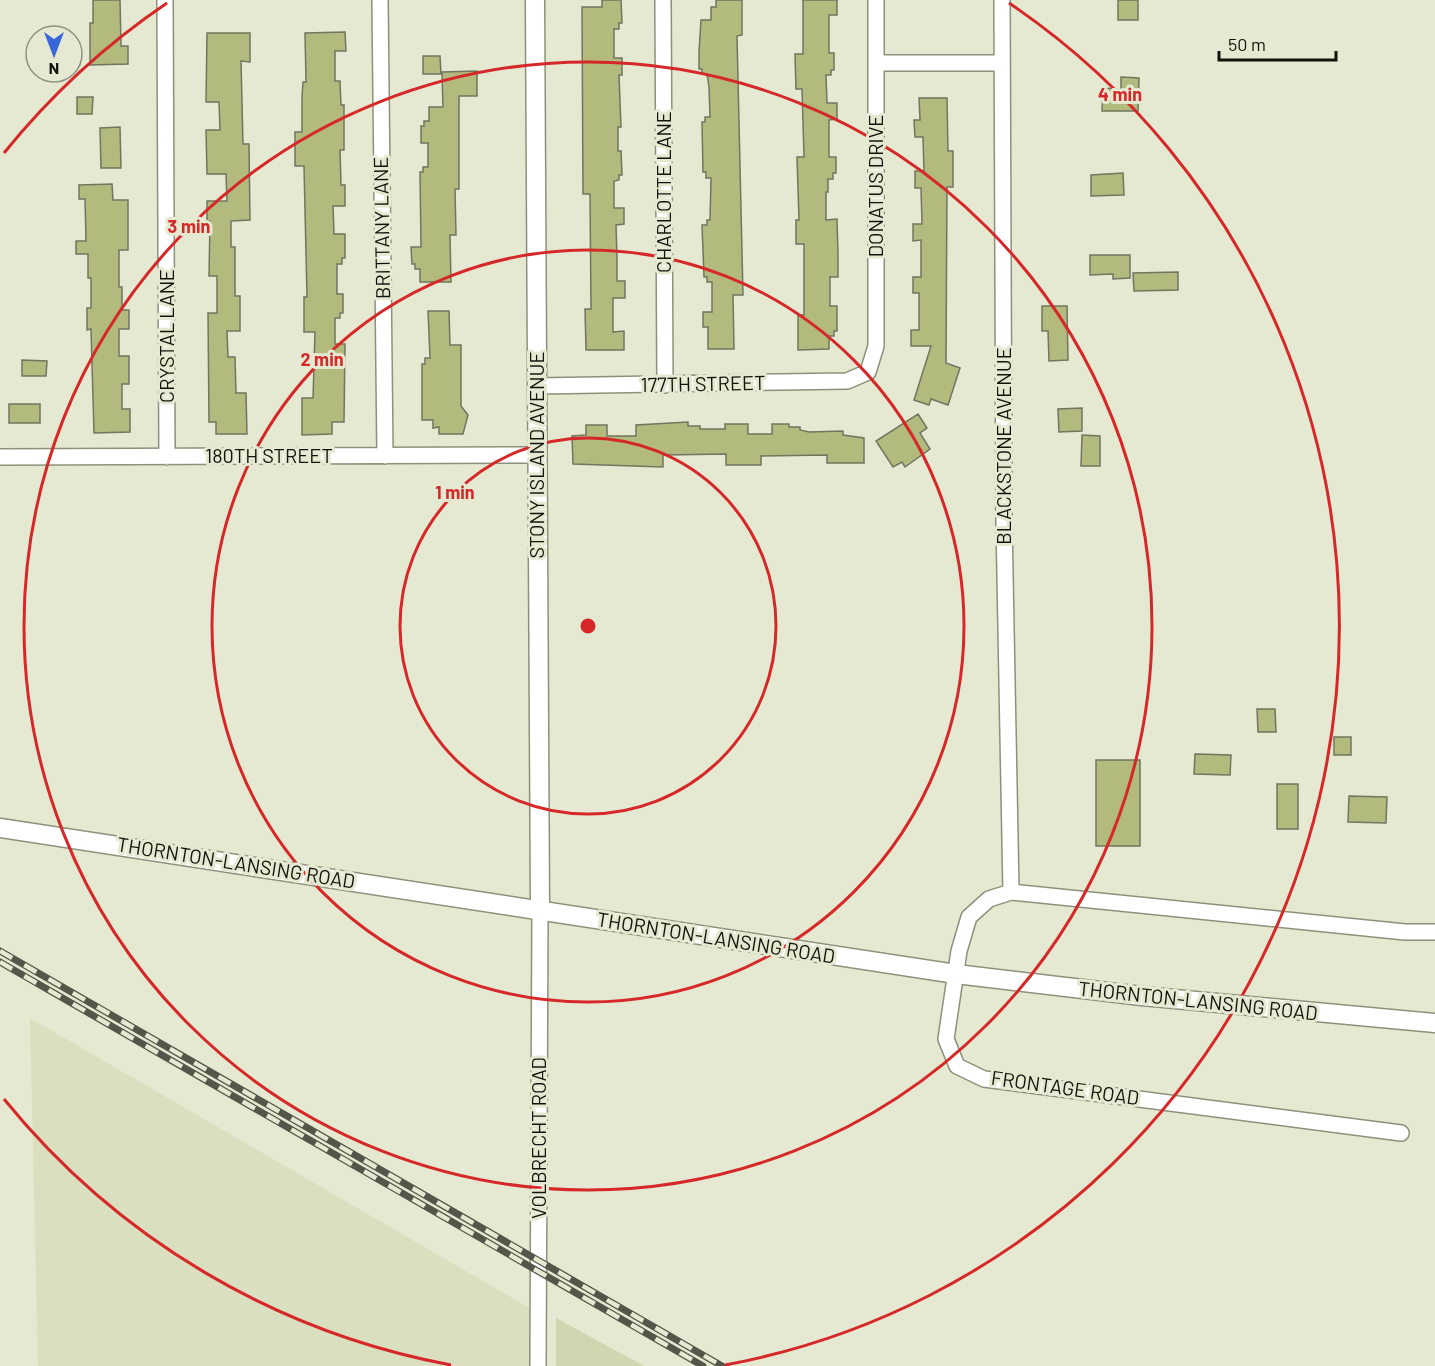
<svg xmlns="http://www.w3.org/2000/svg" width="1435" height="1366" viewBox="0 0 1435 1366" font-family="Barlow,sans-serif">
	<rect width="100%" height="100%" fill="#e5e9d1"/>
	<path fill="#dadfbf" d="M 30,1018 L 538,1313 L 538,1366 L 38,1366 Z"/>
	<path fill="#d0d6b0" d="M 556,1318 L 644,1366 L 556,1366 Z"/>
	<path fill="#b2ba7e" stroke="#727560" stroke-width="1.5" d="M 93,0 L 120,0 L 121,46 L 128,46 L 128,64 L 90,65 L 90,23 L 93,23 Z
		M 602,0 L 621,0 L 622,23 L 619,23 L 619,29 L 614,29 L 614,58 L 622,58 L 622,75 L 619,75 L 621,127 L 618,127 L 618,151 L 621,151 L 622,175 L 619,175 L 619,180 L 614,181 L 614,208 L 624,208 L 624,224 L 616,225 L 617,258 L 617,281 L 625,281 L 625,298 L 613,298 L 613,332 L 624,331 L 624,350 L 586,350 L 585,309 L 591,309 L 590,194 L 583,194 L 582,7 L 602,7 Z
		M 716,0 L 742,0 L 742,35 L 737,36 L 743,295 L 733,295 L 734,349 L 708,349 L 708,327 L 703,327 L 703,312 L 712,312 L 712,282 L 707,282 L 707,277 L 704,277 L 702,225 L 707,225 L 707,220 L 710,220 L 711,178 L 706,178 L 706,172 L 703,172 L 702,122 L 705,122 L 705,117 L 710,117 L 709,87 L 707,74 L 702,74 L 702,69 L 699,69 L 699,52 L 701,20 L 711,20 L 711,7 L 716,7 Z
		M 803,0 L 837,0 L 837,15 L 829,15 L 829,53 L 834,53 L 834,70 L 831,70 L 831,75 L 826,75 L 827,103 L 837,103 L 837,119 L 829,120 L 829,157 L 836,157 L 836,173 L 833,173 L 833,179 L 828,179 L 828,192 L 826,192 L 826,220 L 837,219 L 838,254 L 838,277 L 830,277 L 830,306 L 837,306 L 837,331 L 834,331 L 834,336 L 829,336 L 829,349 L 798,350 L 798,315 L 804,315 L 804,244 L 796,244 L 796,220 L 799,220 L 797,157 L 804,157 L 802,89 L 796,89 L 795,54 L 803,54 Z
		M 1118,0 L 1138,0 L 1138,20 L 1118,20 Z
		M 345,32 L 346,51 L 335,51 L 335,81 L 340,81 L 341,105 L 344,105 L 344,150 L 340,150 L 341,185 L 345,185 L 345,206 L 333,206 L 334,234 L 345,234 L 345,258 L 342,258 L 342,264 L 337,264 L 337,294 L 343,294 L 343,313 L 340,313 L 340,318 L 335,318 L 335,344 L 345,344 L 344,422 L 332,422 L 332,434 L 302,435 L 302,398 L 313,398 L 315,332 L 304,332 L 304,297 L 307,297 L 304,166 L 295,166 L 295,132 L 302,132 L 302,97 L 303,82 L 306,82 L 305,33 Z
		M 207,33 L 250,33 L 250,62 L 241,61 L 243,144 L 249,144 L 250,220 L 231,221 L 231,247 L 235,247 L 235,296 L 240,296 L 240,331 L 227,331 L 228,357 L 235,357 L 236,393 L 246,393 L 247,434 L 216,434 L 216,422 L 209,422 L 208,313 L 217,313 L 217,276 L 209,276 L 210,221 L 207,221 L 207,201 L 227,201 L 226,174 L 207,174 L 206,130 L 220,130 L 219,102 L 206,102 Z
		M 423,56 L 440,56 L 441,74 L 423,74 Z
		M 477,71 L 477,96 L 459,96 L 459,189 L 455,189 L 456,235 L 450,235 L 451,282 L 420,282 L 420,269 L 415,269 L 415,264 L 412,264 L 411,247 L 421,247 L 420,172 L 423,172 L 423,167 L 428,167 L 428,143 L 421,143 L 421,126 L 424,126 L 424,121 L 429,121 L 429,107 L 443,107 L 442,72 Z
		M 1121,77 L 1139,78 L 1138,111 L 1102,111 L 1103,88 L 1121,89 Z
		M 77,97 L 93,97 L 92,114 L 77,114 Z
		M 919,98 L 947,98 L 948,151 L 953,151 L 953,187 L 947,187 L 946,363 L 960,368 L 948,405 L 931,399 L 929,405 L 914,400 L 931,346 L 911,346 L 911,330 L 919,330 L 919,293 L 913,293 L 913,277 L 921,277 L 921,240 L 913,241 L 913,224 L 922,224 L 921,188 L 915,188 L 915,171 L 924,171 L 923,137 L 915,137 L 914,120 L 920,120 Z
		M 120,127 L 121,168 L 101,168 L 100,128 Z
		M 1123,173 L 1124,195 L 1091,196 L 1091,175 Z
		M 112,184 L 113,200 L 128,200 L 128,250 L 119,250 L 119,287 L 122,287 L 122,310 L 129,310 L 129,329 L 119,329 L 119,356 L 129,356 L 129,384 L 122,384 L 122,409 L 130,409 L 130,432 L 94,433 L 91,329 L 87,330 L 87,308 L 91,308 L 91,278 L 88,278 L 88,254 L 76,254 L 76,241 L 86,241 L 85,199 L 79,199 L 79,185 Z
		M 1090,255 L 1130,255 L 1130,278 L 1113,279 L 1113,274 L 1090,275 Z
		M 1178,272 L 1178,290 L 1134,291 L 1133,273 Z
		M 1042,306 L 1067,306 L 1068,360 L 1049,361 L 1048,331 L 1042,331 Z
		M 428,311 L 449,311 L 450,345 L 461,345 L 461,406 L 468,415 L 463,434 L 439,434 L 439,427 L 433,428 L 433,420 L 422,420 L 422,364 L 425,364 L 425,358 L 430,358 Z
		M 22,360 L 47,361 L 46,376 L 22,376 Z
		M 9,404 L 40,404 L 40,423 L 9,423 Z
		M 1082,408 L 1082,431 L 1059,432 L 1058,409 Z
		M 918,414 L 927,428 L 920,433 L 930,449 L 905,467 L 902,462 L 893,467 L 876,441 Z
		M 688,422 L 688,426 L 700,426 L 700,429 L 725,429 L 725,424 L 748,424 L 748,434 L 772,434 L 772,424 L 789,424 L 789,427 L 800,427 L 800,430 L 809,432 L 843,431 L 843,435 L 864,438 L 864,463 L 827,463 L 827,455 L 761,456 L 761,465 L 726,465 L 726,454 L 663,455 L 663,467 L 573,464 L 572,436 L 586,435 L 586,425 L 607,425 L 607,436 L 636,436 L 636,425 Z
		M 1082,435 L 1100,436 L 1100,466 L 1081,466 Z
		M 1257,709 L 1275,709 L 1276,732 L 1258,732 Z
		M 1334,737 L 1351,737 L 1351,755 L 1334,755 Z
		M 1195,754 L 1231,755 L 1230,775 L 1194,774 Z
		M 1096,760 L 1140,760 L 1140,846 L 1096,846 Z
		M 1277,784 L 1298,784 L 1298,829 L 1277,829 Z
		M 1349,796 L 1387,797 L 1386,823 L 1348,822 Z"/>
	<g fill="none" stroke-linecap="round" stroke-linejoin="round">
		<defs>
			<path id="minor" d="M 165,0 L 167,457
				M 380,0 L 385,456
				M 663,0 L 665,385
				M 1002,0 L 1004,522 L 1011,892
				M 877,63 L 1002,63
				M 537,386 L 847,381 L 868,372 L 876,346 L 876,0
				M 0,457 L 537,455
				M 1401,1133 L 984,1079 L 957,1066 L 946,1039 L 959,951 L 969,917 L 989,899 L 1011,892 L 1405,932 L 1435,932
				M 538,1366 L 540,909"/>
			<path id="tertiary" d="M 535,0 L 540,909
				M 0,828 L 956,974 L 1142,996 L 1435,1023"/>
		</defs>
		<use href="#minor" stroke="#8d917b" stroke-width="18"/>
		<use href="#tertiary" stroke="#8d917b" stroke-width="21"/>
		<use href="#minor" stroke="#fff" stroke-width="15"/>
		<use href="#tertiary" stroke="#fff" stroke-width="18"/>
		<defs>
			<path id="rail" d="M 0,951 L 722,1366
				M 0,962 L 703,1366"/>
		</defs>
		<use href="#rail" stroke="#545649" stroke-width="7"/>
		<use href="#rail" stroke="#e5e9d1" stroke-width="4.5" stroke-dasharray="14" stroke-linecap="butt"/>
	</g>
	<g fill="none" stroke="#d62828" stroke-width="3">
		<circle cx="588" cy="626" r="188"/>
		<circle cx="588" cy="626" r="376"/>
		<circle cx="588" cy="626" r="564"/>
		<path d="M451 1365A752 752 0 0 1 4 1099M4 153A752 752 0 0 1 167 3M1009 3A752 752 0 0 1 725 1365"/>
	</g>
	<g text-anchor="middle" stroke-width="6" stroke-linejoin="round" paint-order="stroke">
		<g font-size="20" fill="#12130b" stroke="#e5e9d1">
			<text transform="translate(876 186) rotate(-90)" y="7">DONATUS DRIVE</text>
			<text transform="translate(664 192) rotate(-90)" y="7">CHARLOTTE LANE</text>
			<text transform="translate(382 228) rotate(-91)" y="7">BRITTANY LANE</text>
			<text transform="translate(167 336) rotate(-90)" y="7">CRYSTAL LANE</text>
			<text transform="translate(703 384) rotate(-1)" y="7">177TH STREET</text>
			<text transform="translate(1004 446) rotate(-90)" y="7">BLACKSTONE AVENUE</text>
			<text transform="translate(537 455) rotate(-90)" y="7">STONY ISLAND AVENUE</text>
			<text x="269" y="463">180TH STREET</text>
			<text transform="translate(236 863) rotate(9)" y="7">THORNTON-LANSING ROAD</text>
			<text transform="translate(716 938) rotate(9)" y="7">THORNTON-LANSING ROAD</text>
			<text transform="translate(1198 1001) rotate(6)" y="7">THORNTON-LANSING ROAD</text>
			<text transform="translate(1065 1088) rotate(8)" y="7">FRONTAGE ROAD</text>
			<text transform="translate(539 1138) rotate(-90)" y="7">VOLBRECHT ROAD</text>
		</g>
	</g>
	<circle cx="588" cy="626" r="9" fill="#d62828" stroke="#e5e9d1" stroke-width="3"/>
	<g font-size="18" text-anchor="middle" font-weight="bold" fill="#d62828" stroke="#e5e9d1" stroke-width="6" stroke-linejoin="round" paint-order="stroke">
		<text x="1120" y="101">4 min</text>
		<text x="189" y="233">3 min</text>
		<text x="322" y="366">2 min</text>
		<text x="455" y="499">1 min</text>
	</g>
	<g transform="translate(54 54) rotate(180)"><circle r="28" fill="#e5e9d1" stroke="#919382" stroke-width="1.5"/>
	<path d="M0-4.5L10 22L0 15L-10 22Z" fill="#3a67d8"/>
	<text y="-9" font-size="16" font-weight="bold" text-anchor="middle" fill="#12130b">N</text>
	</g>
	<path d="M1219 51v9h117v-9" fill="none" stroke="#12130b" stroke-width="3"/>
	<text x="1228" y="51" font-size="18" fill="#12130b" stroke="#e5e9d1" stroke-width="4.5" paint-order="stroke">50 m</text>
</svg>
